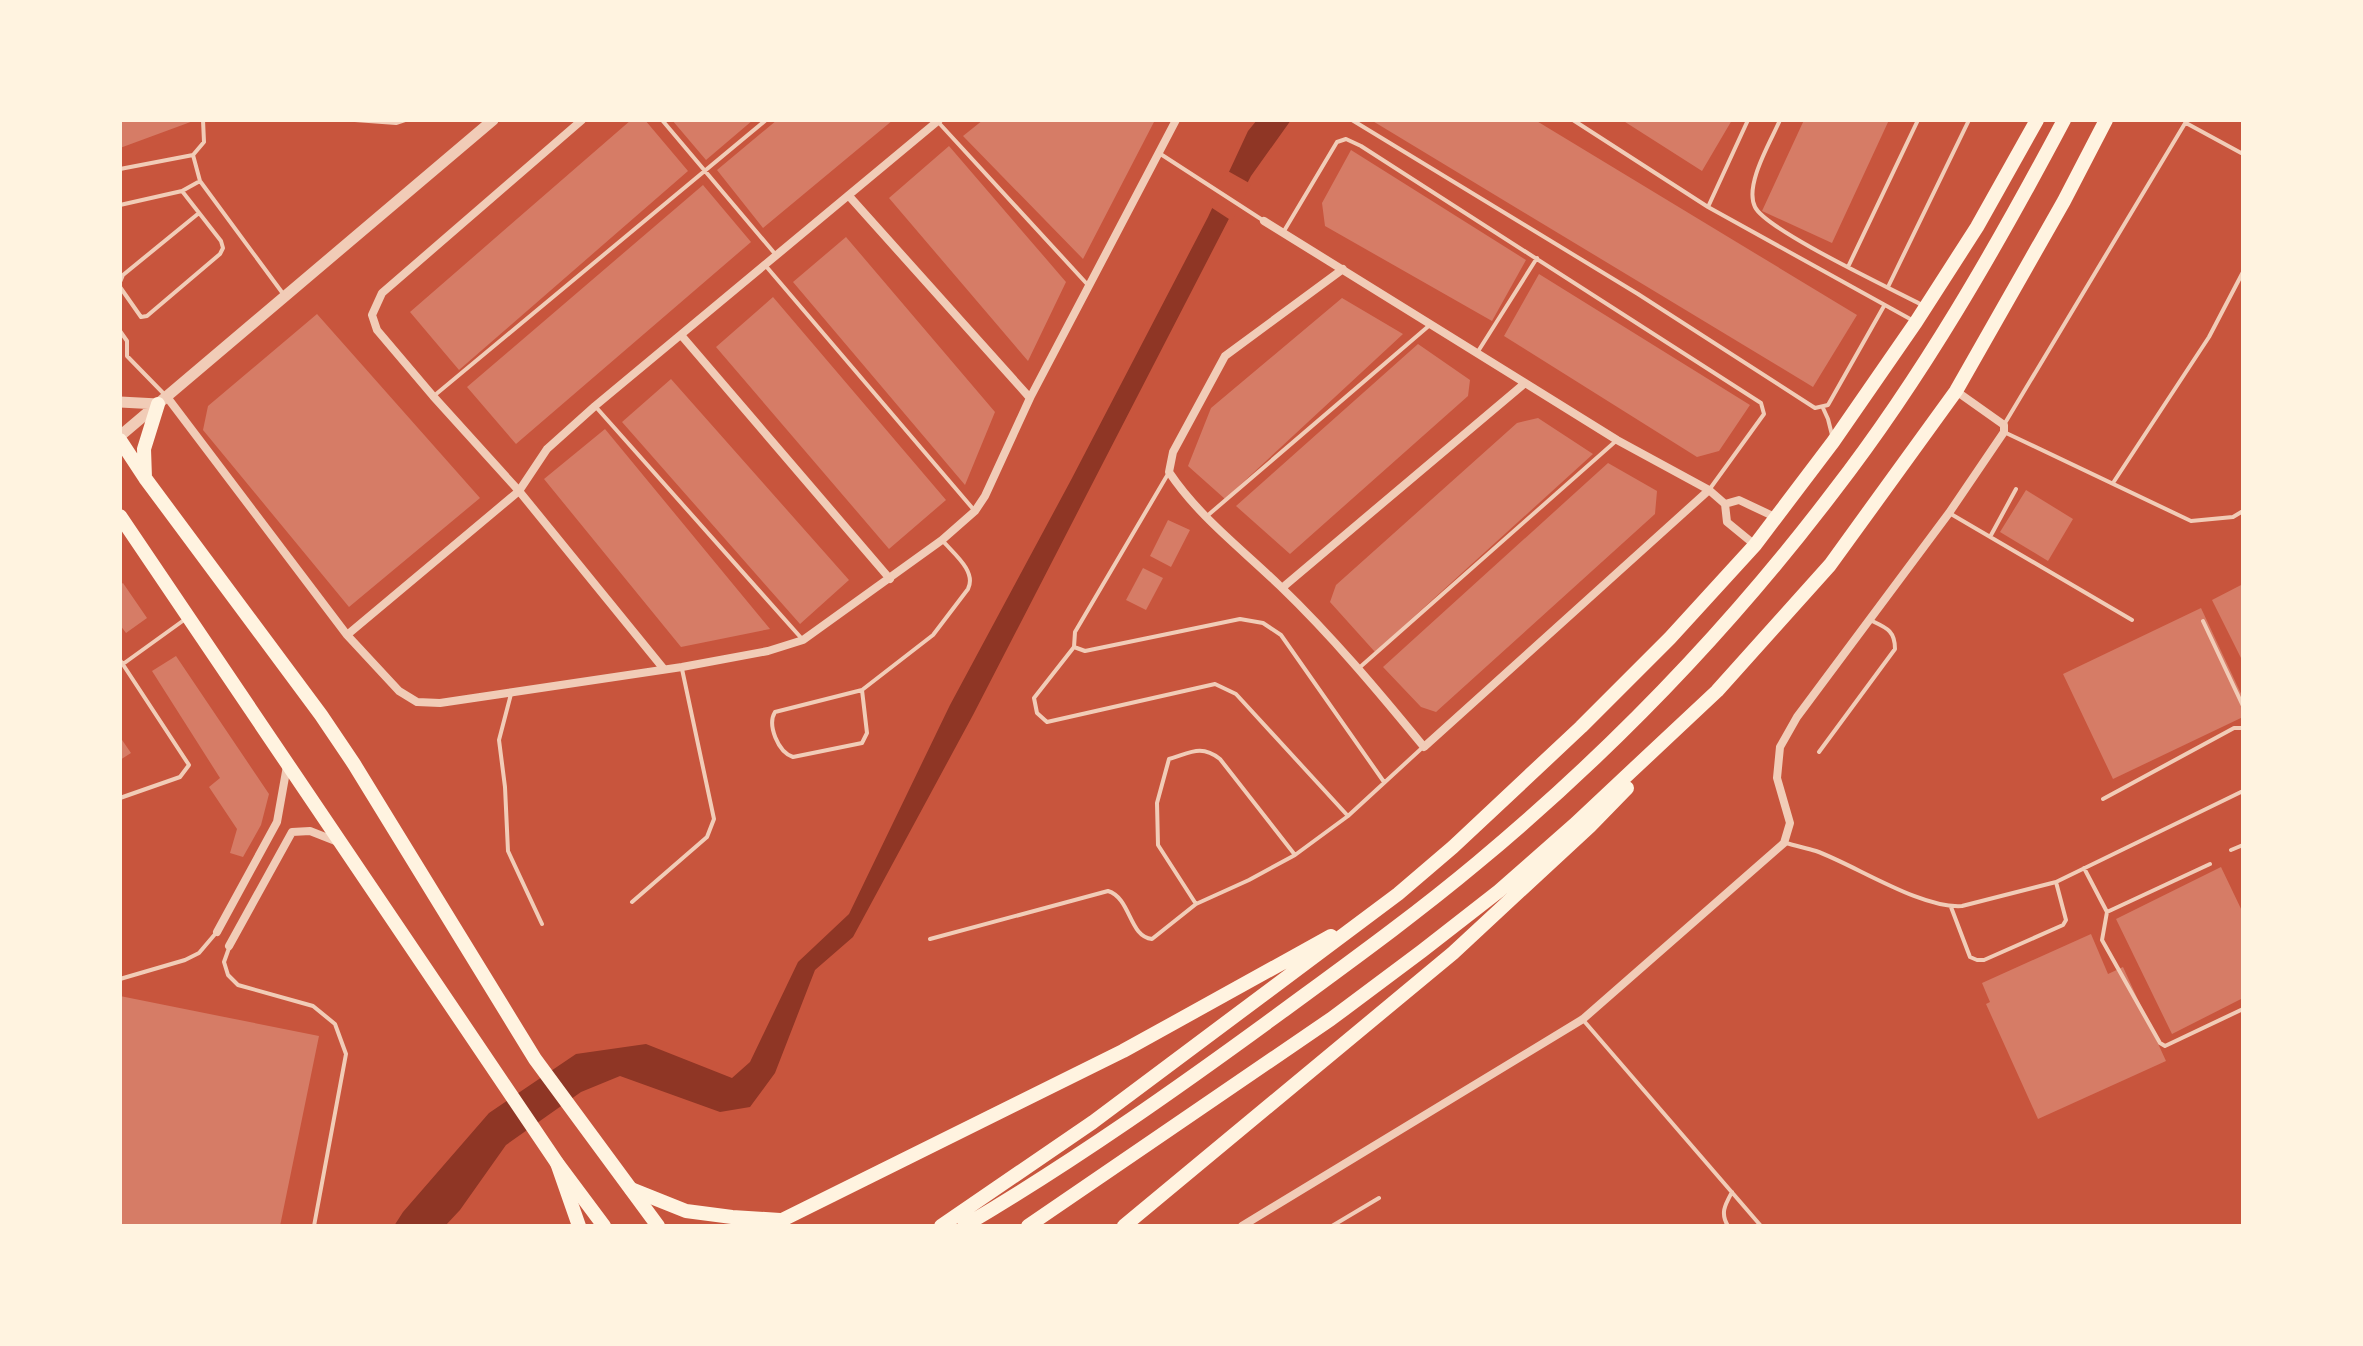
<svg xmlns="http://www.w3.org/2000/svg" width="2363" height="1346" viewBox="0 0 2363 1346" font-family="'DejaVu Sans',sans-serif">
	<rect width="100%" height="100%" fill="#c8553d"/>
	<path fill="#8f3625" d="M 1257,120 L 1291,120 L 1251,176 L 973,715 L 853,937 L 815,970 L 775,1073 L 750,1107 L 720,1112 L 620,1076 L 581,1092 L 506,1145 L 460,1210 L 445,1226 L 394,1226 L 403,1212 L 489,1113 L 576,1054 L 646,1044 L 732,1078 L 750,1062 L 798,962 L 849,914 L 950,705 L 1071,480 L 1208,217 L 1248,131 Z"/>
	<path fill="#c8553d" d="M 1226,170 L 1251,184 L 1232,221 L 1209,206 Z"/>
	<path fill="#d67c66" d="M 120,120 L 196,120 L 120,148 Z
		M 631,120 L 645,120 L 688,171 L 459,370 L 410,312 Z
		M 672,120 L 753,120 L 706,160 Z
		M 777,120 L 893,120 L 763,228 L 717,170 Z
		M 983,120 L 1155,120 L 1083,259 L 963,136 Z
		M 1371,120 L 1535,120 L 1857,315 L 1813,387 Z
		M 1622,120 L 1732,120 L 1702,171 Z
		M 1804,120 L 1889,120 L 1832,243 L 1762,211 Z
		M 949,146 L 1066,282 L 1028,361 L 889,198 Z
		M 1351,150 L 1526,260 L 1492,321 L 1325,226 L 1322,203 Z
		M 703,185 L 751,242 L 516,444 L 467,387 Z
		M 846,237 L 995,412 L 965,485 L 793,282 Z
		M 1539,274 L 1750,405 L 1719,451 L 1697,457 L 1504,336 Z
		M 773,297 L 946,500 L 889,549 L 716,347 Z
		M 1342,298 L 1403,334 L 1225,499 L 1188,466 L 1211,408 Z
		M 317,314 L 480,498 L 349,607 L 203,430 L 208,406 Z
		M 1418,344 L 1470,380 L 1468,396 L 1290,554 L 1236,506 Z
		M 671,379 L 849,580 L 800,624 L 622,422 Z
		M 1538,418 L 1593,454 L 1375,652 L 1330,602 L 1336,585 L 1517,423 Z
		M 605,429 L 770,629 L 681,647 L 544,479 Z
		M 1608,463 L 1657,491 L 1655,514 L 1436,712 L 1421,707 L 1383,667 Z
		M 2026,490 L 2073,519 L 2048,561 L 2000,532 Z
		M 1168,520 L 1190,530 L 1171,567 L 1150,556 Z
		M 1143,568 L 1163,578 L 1146,610 L 1126,600 Z
		M 123,583 L 147,618 L 126,633 L 120,625 L 120,585 Z
		M 2243,584 L 2243,662 L 2212,600 Z
		M 2201,608 L 2243,698 L 2243,717 L 2113,779 L 2063,674 Z
		M 176,656 L 269,794 L 261,825 L 243,857 L 230,853 L 237,829 L 209,787 L 220,778 L 152,671 Z
		M 120,737 L 131,753 L 120,760 Z
		M 2221,867 L 2243,913 L 2243,998 L 2172,1034 L 2116,919 Z
		M 2091,934 L 2108,974 L 2123,967 L 2166,1061 L 2038,1119 L 1986,1004 L 1990,1002 L 1982,983 Z
		M 120,996 L 319,1036 L 280,1226 L 120,1226 Z"/>
	<g fill="none" stroke-linecap="round" stroke-linejoin="round">
		<path stroke="#f1ccb7" stroke-width="4" d="M 355,120 L 396,123 L 405,120
			M 662,120 L 776,255
			M 1352,120 L 1638,294 L 1815,408 L 1828,405 L 1884,306
			M 1573,120 L 1708,207 L 1912,320
			M 1780,120 C 1771,141 1744,185 1755,207 C 1766,230 1894,290 1924,306
			M 939,123 L 1087,284
			M 2186,123 L 2243,154
			M 1159,153 L 1264,221
			M 193,155 L 200,181 L 284,295
			M 120,169 L 193,155 L 204,142 L 203,120
			M 182,191 L 200,181
			M 120,205 L 182,191 L 221,241 L 223,248 L 220,254 L 147,316 L 141,317 L 120,287
			M 1708,207 L 1748,120
			M 1284,231 L 1337,142 L 1346,139 L 1361,146 L 1761,403 L 1764,414 L 1709,490
			M 765,265 L 974,510
			M 1848,267 L 1918,120
			M 120,282 L 123,275 L 199,213
			M 1888,287 L 1969,120
			M 120,331 L 127,341 L 127,356 L 165,395
			M 1477,353 L 1537,258
			M 435,395 L 766,120
			M 595,406 L 803,640
			M 1823,408 L 1828,419 L 1832,435
			M 2005,423 L 2187,120
			M 2004,432 L 2191,521 L 2233,517 L 2243,511
			M 1168,474 L 1075,632 L 1074,647 L 1034,698 L 1037,713 L 1047,722 L 1215,684 L 1236,694 L 1348,816
			M 2113,483 L 2209,337 L 2243,272
			M 1951,514 L 2132,620
			M 1207,516 L 1431,324
			M 1990,537 L 2016,489
			M 2203,621 L 2243,706
			M 1074,647 L 1085,651 L 1240,619 L 1263,623 L 1281,635 L 1384,782
			M 120,660 L 189,765 L 180,777 L 120,798
			M 123,664 L 184,620
			M 1359,668 L 1617,440
			M 862,690 L 867,733 L 862,743 L 793,757 C 778,752 767,725 775,712 L 862,690 L 933,635 L 968,589 C 977,571 953,553 942,540
			M 511,694 L 499,740 L 505,787 L 508,851 L 542,924
			M 1819,752 L 1895,649 C 1895,631 1887,628 1872,621
			M 2103,799 L 2234,728 L 2243,728
			M 1786,843 C 1796,846 1806,848 1816,851 C 1855,865 1921,909 1962,906 L 2056,882 L 2243,791
			M 2231,850 L 2243,845
			M 2084,868 L 2107,912 L 2210,864
			M 632,902 L 707,837 L 714,819 L 682,669
			M 1196,904 L 1158,845 L 1157,803 L 1169,759 C 1190,753 1201,744 1220,759 L 1295,855
			M 1951,907 L 1970,957 L 1977,960 L 1984,960 L 2063,925 L 2066,920 L 2056,882
			M 2107,912 L 2102,940 L 2160,1043 L 2165,1046 L 2243,1009
			M 930,939 L 1108,891 C 1131,898 1129,937 1152,939 L 1196,904 L 1249,880 L 1295,855 L 1348,816 L 1422,748
			M 229,948 L 224,962 L 228,975 L 238,985 L 313,1006 L 335,1024 L 346,1054 L 314,1226
			M 120,979 L 185,960 L 199,953 L 216,933
			M 1584,1021 L 1761,1226
			M 1332,1226 L 1379,1198
			M 1728,1226 C 1720,1213 1725,1205 1732,1192"/>
		<path stroke="#f1ccb7" stroke-width="8" d="M 582,120 L 382,293 L 372,315 L 377,330 L 433,396 L 519,491 L 663,668
			M 849,196 L 1030,398
			M 1264,221 L 1617,440 L 1709,490 L 1725,504 L 1727,522 L 1755,545
			M 1343,269 L 1225,356 L 1173,452 L 1169,472 C 1199,517 1242,549 1280,586 C 1332,636 1378,691 1424,747 L 1709,490
			M 681,335 L 890,579
			M 167,397 L 347,635 L 399,691 L 417,702 L 440,703 L 682,667 L 768,651 L 803,640 L 942,540 L 975,511 L 985,496 L 1030,398 L 1176,120
			M 1725,504 L 1739,500 L 1777,518
			M 1282,588 L 1525,383
			M 347,635 L 519,491 L 547,449 L 595,406 L 939,120
			M 217,932 L 277,822 L 287,766
			M 229,946 L 292,832 L 310,831 L 338,842
			M 1242,1226 L 1583,1019 L 1784,843 L 1790,823 L 1777,778 L 1780,747 L 1797,717 L 1949,513 L 2004,432 L 2004,425 L 1956,391"/>
		<path stroke="#f1ccb7" stroke-width="11" d="M 120,402 L 158,404
			M 120,436 L 493,120"/>
		<path stroke="#fff3e0" stroke-width="14" d="M 120,440 L 145,478 L 321,715 L 354,764 L 535,1059 L 658,1226
			M 145,478 L 144,449 L 158,404
			M 120,516 L 557,1163 L 604,1226"/>
		<path stroke="#fff3e0" stroke-width="14" d="M 557,1163 L 579,1226
			M 631,1189 L 686,1211 L 732,1217 L 780,1220
			M 770,1226 L 1123,1051 L 1331,936
			M 941,1226 L 1093,1122 L 1398,894 L 1453,847 L 1581,727 L 1670,638 L 1755,545 L 1833,442 L 1916,322 L 1977,227 L 2037,120
			M 964,1226 C 1076,1160 1182,1085 1287,1008 C 1351,961 1416,914 1477,863 C 1608,754 1730,628 1834,491 C 1923,376 1996,248 2064,120
			M 1028,1226 L 1331,1019 L 1422,951 L 1499,891 L 1574,825 L 1717,691 L 1830,565 L 1956,391 L 2064,201 L 2106,120
			M 1124,1226 L 1453,953 L 1590,826 L 1627,788"/>
	</g>
	<rect width="2363" height="1346" fill="none" stroke="#fff3e0" stroke-width="244"/>
</svg>
